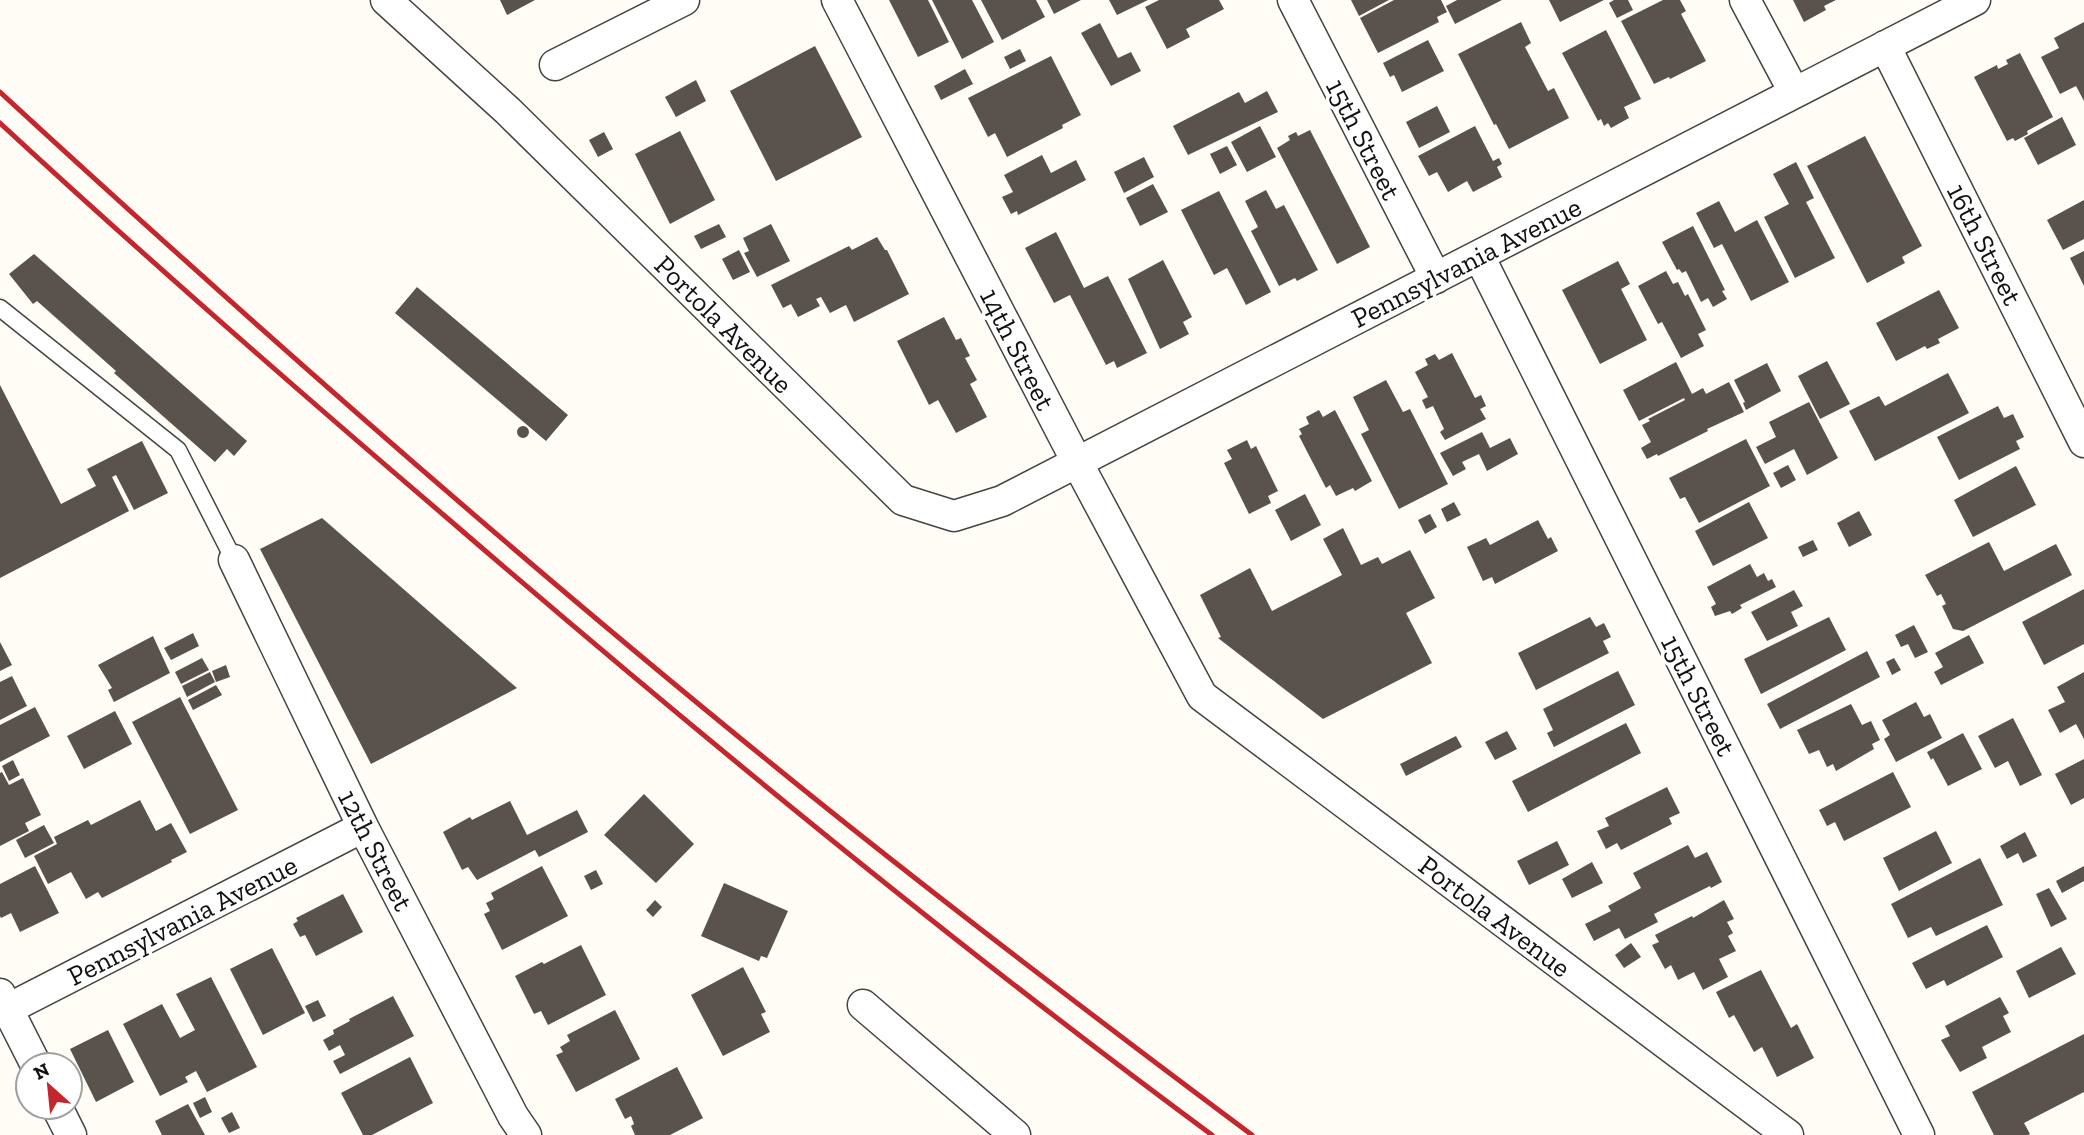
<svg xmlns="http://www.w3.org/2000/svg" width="2084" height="1135" viewBox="0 0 2084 1135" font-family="'Zilla Slab',serif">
	<rect width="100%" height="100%" fill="#fffdf5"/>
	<path fill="#5a524d" d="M 500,0 L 535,0 L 507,15 Z
		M 889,0 L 928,0 L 949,42 L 918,57 Z
		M 932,0 L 972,0 L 994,42 L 962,59 Z
		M 981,0 L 1036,0 L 1045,17 L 1002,40 Z
		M 1047,0 L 1081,0 L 1054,14 Z
		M 1109,0 L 1148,0 L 1117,15 Z
		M 1159,0 L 1219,0 L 1224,9 L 1186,29 L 1190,37 L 1167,49 L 1145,7 Z
		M 1351,0 L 1389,0 L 1359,16 Z
		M 1394,0 L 1441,0 L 1447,12 L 1437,17 L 1439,22 L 1378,53 L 1360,18 Z
		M 1457,0 L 1502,0 L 1455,24 L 1446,6 Z
		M 1549,0 L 1604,0 L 1560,22 Z
		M 1614,0 L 1628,0 L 1633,10 L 1617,18 L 1609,3 Z
		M 1663,0 L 1680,0 L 1686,11 L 1681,14 L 1706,61 L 1670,79 L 1669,77 L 1654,84 L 1621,21 Z
		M 1793,0 L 1836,0 L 1824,6 L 1826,10 L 1804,22 Z
		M 1521,22 L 1531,43 L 1525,47 L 1548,91 L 1554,88 L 1569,118 L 1509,149 L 1496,124 L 1494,125 L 1458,54 Z
		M 2084,22 L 2084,101 L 2076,86 L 2060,94 L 2041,57 L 2059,48 L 2054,38 Z
		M 1100,23 L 1118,58 L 1131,52 L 1141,71 L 1111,86 L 1081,33 Z
		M 1606,30 L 1641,99 L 1624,107 L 1629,118 L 1611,128 L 1608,123 L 1604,126 L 1601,119 L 1598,121 L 1562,53 Z
		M 1428,40 L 1444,71 L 1402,92 L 1394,75 L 1390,77 L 1383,63 Z
		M 815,46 L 862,137 L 776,181 L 730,91 Z
		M 1020,49 L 1026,61 L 1010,69 L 1004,57 Z
		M 2020,53 L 2053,117 L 2027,131 L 2028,134 L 2015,141 L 2013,138 L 2007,141 L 1974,77 L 1997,65 L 1998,69 L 2008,64 L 2006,60 Z
		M 1051,56 L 1081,115 L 1062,125 L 1063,128 L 1007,157 L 995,133 L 988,137 L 968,98 Z
		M 965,69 L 973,84 L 941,100 L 934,86 Z
		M 696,80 L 706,101 L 676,117 L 665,97 Z
		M 1267,91 L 1278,112 L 1188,155 L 1173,126 L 1239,92 L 1245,103 Z
		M 1437,106 L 1450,132 L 1419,148 L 1406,122 Z
		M 2062,117 L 2076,145 L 2038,165 L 2024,138 Z
		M 1260,126 L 1276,157 L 1247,172 L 1231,142 Z
		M 1475,126 L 1493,161 L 1499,158 L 1502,164 L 1497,167 L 1502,177 L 1473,192 L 1467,181 L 1448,192 L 1437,172 L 1429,176 L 1418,156 Z
		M 1310,130 L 1370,247 L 1337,264 L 1277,148 L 1290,140 L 1288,136 L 1296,132 L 1298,136 Z
		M 680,131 L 715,200 L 670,224 L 635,154 Z
		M 604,132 L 613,149 L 598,157 L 589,140 Z
		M 1865,136 L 1922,246 L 1902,257 L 1905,263 L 1867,283 L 1807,166 Z
		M 1227,146 L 1237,165 L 1220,174 L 1210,154 Z
		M 1042,155 L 1051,173 L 1076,160 L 1086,180 L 1018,215 L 1017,211 L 1011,214 L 1002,197 L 1013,192 L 1004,175 Z
		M 1144,157 L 1154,177 L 1124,193 L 1114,172 Z
		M 1796,162 L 1814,198 L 1806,202 L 1835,258 L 1795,278 L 1764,217 L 1789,204 L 1773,174 Z
		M 1153,184 L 1168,212 L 1140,226 L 1126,198 Z
		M 1266,190 L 1276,209 L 1284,205 L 1318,270 L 1297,281 L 1295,278 L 1279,286 L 1251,231 L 1258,227 L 1245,201 Z
		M 1219,191 L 1271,292 L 1246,305 L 1227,268 L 1214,275 L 1181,210 Z
		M 2084,200 L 2084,239 L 2063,250 L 2047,220 Z
		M 1719,201 L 1735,232 L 1757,220 L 1789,282 L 1751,301 L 1722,244 L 1714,248 L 1696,213 Z
		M 719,224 L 726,237 L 701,249 L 694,236 Z
		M 771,224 L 790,261 L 757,277 L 744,253 L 749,251 L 743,238 Z
		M 1693,226 L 1725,290 L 1722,291 L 1727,299 L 1713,307 L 1708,298 L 1701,302 L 1686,271 L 1682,273 L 1679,269 L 1677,270 L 1662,242 Z
		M 1056,232 L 1084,288 L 1108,276 L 1147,353 L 1117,368 L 1114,361 L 1106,365 L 1070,295 L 1054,303 L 1025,248 Z
		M 877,237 L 885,250 L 887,250 L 909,294 L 854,322 L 846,305 L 830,313 L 821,297 L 816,299 L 820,306 L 798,317 L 791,304 L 783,308 L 771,285 L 849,246 L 852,250 Z
		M 739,250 L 750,272 L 733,280 L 722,259 Z
		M 2084,251 L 2084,286 L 2070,258 Z
		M 34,254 L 247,441 L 234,456 L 227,449 L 215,462 L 114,373 L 116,371 L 37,301 L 33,304 L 9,274 Z
		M 1163,260 L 1192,317 L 1183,322 L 1189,334 L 1160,349 L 1128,279 Z
		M 1618,261 L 1630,284 L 1621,289 L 1647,340 L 1600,364 L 1562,290 Z
		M 1666,271 L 1673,284 L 1678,282 L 1685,296 L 1688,294 L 1706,330 L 1698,334 L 1704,346 L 1681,358 L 1662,322 L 1658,324 L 1638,286 Z
		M 417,287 L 568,415 L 546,441 L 395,313 Z
		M 1939,290 L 1959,328 L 1938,339 L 1940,343 L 1927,349 L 1925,346 L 1896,361 L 1876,323 Z
		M 944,317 L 956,340 L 961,338 L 970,356 L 965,358 L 977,380 L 970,384 L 987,417 L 956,433 L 938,400 L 929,405 L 897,341 Z
		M 1452,353 L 1475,398 L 1481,395 L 1486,406 L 1480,409 L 1486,419 L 1445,440 L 1440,432 L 1444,429 L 1433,406 L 1426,409 L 1422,400 L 1428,397 L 1415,372 L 1428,365 L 1425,359 L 1435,354 L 1439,360 Z
		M 1827,361 L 1850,404 L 1820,419 L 1798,376 Z
		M 1676,362 L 1692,394 L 1703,388 L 1706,394 L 1729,382 L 1744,412 L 1707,429 L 1708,431 L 1658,456 L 1657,454 L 1647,459 L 1641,448 L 1651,442 L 1642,425 L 1650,421 L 1648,419 L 1685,400 L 1684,398 L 1639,421 L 1623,390 Z
		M 1767,363 L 1781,391 L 1746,410 L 1743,403 L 1745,402 L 1734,380 Z
		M 1948,373 L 1969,413 L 1875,461 L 1849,411 L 1879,396 L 1885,406 Z
		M 1386,380 L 1403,412 L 1410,409 L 1448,484 L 1399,509 L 1361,434 L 1369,430 L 1353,397 Z
		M 0,385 L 61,504 L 96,486 L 87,469 L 142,441 L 168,493 L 134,510 L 116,475 L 112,477 L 129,511 L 0,578 Z
		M 1809,402 L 1838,458 L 1807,475 L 1794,449 L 1765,464 L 1756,447 L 1776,437 L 1769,422 Z
		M 1998,406 L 2004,418 L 2013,414 L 2024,437 L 2016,441 L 2020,449 L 1959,480 L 1937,437 Z
		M 1319,410 L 1323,417 L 1335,410 L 1372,481 L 1355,491 L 1353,488 L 1336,496 L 1330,485 L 1326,488 L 1299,436 L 1302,434 L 1299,429 L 1309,424 L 1306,417 Z
		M517 432a6 6 0 1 1 12 0a6 6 0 1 1-12 0Z
		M 1482,432 L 1490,448 L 1510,438 L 1518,454 L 1487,471 L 1479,454 L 1462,462 L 1466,469 L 1453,476 L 1440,453 Z
		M 1746,439 L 1770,486 L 1699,523 L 1685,497 L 1680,499 L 1669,478 Z
		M 1247,440 L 1251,449 L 1256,446 L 1278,491 L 1268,496 L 1271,503 L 1249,514 L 1224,463 L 1232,459 L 1227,450 Z
		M 1788,465 L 1796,480 L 1781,488 L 1773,473 Z
		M 2016,466 L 2036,505 L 1973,537 L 1954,500 Z
		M 1305,494 L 1321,525 L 1291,541 L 1275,510 Z
		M 1454,502 L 1461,515 L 1447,522 L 1441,509 Z
		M 1749,502 L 1768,538 L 1713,566 L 1695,531 Z
		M 1859,511 L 1872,535 L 1849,547 L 1837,523 Z
		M 1430,514 L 1437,527 L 1425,534 L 1418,520 Z
		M 322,518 L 517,688 L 371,764 L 260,549 Z
		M 1538,520 L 1548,539 L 1551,537 L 1558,551 L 1495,584 L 1492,577 L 1483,581 L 1467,547 L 1486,538 L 1490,545 Z
		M 1343,528 L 1361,565 L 1378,557 L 1382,564 L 1410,550 L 1435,598 L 1406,613 L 1432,663 L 1323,719 L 1218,638 L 1221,637 L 1200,595 L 1250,568 L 1272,611 L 1342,575 L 1323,539 Z
		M 1813,540 L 1818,550 L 1803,557 L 1798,547 Z
		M 1989,542 L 2004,571 L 2056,544 L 2072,575 L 1963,631 L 1953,629 L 1942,606 L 1946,604 L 1941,594 L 1937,596 L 1925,575 Z
		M 1750,564 L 1757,577 L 1764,573 L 1768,581 L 1772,579 L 1776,587 L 1740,605 L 1742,608 L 1732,614 L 1730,611 L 1715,616 L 1711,607 L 1716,604 L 1707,587 Z
		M 2084,589 L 2084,644 L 2044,665 L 2022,622 Z
		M 1794,590 L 1803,606 L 1791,612 L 1798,626 L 1767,641 L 1751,612 Z
		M 1590,617 L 1596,627 L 1604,623 L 1611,637 L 1603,641 L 1609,653 L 1536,690 L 1518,653 Z
		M 1829,617 L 1846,650 L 1761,694 L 1744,659 Z
		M 1914,625 L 1928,652 L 1915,658 L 1908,644 L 1901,647 L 1895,635 Z
		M 193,633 L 199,646 L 171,660 L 164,648 Z
		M 1969,635 L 1984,663 L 1941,685 L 1934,672 L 1943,667 L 1935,653 Z
		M 153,636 L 170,673 L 114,702 L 108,690 L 112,688 L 98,665 Z
		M 0,642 L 12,665 L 0,671 Z
		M 1867,651 L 1880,677 L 1780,729 L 1767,704 Z
		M 202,658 L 209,670 L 181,684 L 175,672 Z
		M 1894,658 L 1901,670 L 1892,675 L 1886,662 Z
		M 226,665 L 230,677 L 216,682 L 212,671 Z
		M 1618,671 L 1635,705 L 1554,747 L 1547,733 L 1553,730 L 1543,709 Z
		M 210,672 L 215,682 L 187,697 L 182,686 Z
		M 2084,672 L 2084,739 L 2076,724 L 2060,733 L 2048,710 L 2065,702 L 2057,687 Z
		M 12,676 L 27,706 L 0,720 L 0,682 Z
		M 216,685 L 222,695 L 193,710 L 188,700 Z
		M 180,697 L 238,810 L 190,834 L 132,722 Z
		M 1916,702 L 1924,717 L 1930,714 L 1942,738 L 1896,762 L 1884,739 L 1890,735 L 1882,720 Z
		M 1851,704 L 1862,725 L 1871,721 L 1880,740 L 1872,744 L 1874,749 L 1836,771 L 1833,764 L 1827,767 L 1819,750 L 1809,754 L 1797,730 Z
		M 35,707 L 50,736 L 0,762 L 0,725 Z
		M 115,711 L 132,744 L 84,769 L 67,736 Z
		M 2013,718 L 2042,775 L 2020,786 L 2008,761 L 1995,768 L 1978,736 Z
		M 1626,723 L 1641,753 L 1528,812 L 1512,781 Z
		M 1507,731 L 1517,749 L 1495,760 L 1485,742 Z
		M 1963,733 L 1982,769 L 1948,786 L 1933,758 L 1931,760 L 1927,752 Z
		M 1456,736 L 1462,747 L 1406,776 L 1400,764 Z
		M 2084,759 L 2084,798 L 2071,805 L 2055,774 Z
		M 13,760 L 20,775 L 9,781 L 2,766 Z
		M 2,772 L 9,785 L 23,778 L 41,815 L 25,823 L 29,831 L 0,846 L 0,773 Z
		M 1893,772 L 1911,807 L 1844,841 L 1835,822 L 1827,826 L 1819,810 Z
		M 1667,787 L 1680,813 L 1669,818 L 1672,824 L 1621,850 L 1617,843 L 1606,849 L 1597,831 L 1609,826 L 1605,818 Z
		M 644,794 L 694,844 L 656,883 L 604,835 Z
		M 140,800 L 156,831 L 171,823 L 187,852 L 171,860 L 172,862 L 102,898 L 98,892 L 86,899 L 71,872 L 48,884 L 34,856 L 57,844 L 54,837 L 88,820 L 91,825 Z
		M 510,801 L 527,835 L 577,810 L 588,832 L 539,857 L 535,850 L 477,880 L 468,867 L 462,870 L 443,832 L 470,817 L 472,820 Z
		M 44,825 L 54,843 L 25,858 L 16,840 Z
		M 1936,831 L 1952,863 L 1899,891 L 1883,858 Z
		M 2025,832 L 2037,856 L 2023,863 L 2018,853 L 2007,859 L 2000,846 Z
		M 1557,841 L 1569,865 L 1529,885 L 1517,861 Z
		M 1688,845 L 1695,858 L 1707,852 L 1722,882 L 1711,888 L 1710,886 L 1654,914 L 1658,922 L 1625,939 L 1619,928 L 1594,941 L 1585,924 L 1611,911 L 1608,906 L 1641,888 L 1633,873 Z
		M 1980,858 L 2003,905 L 1936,936 L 1931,927 L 1908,938 L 1891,904 Z
		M 1592,862 L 1603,883 L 1572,898 L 1562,879 Z
		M 35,866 L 59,913 L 20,932 L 11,913 L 1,918 L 0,916 L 0,884 Z
		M 542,866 L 568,916 L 502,950 L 484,914 L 490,911 L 486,903 L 494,899 L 491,893 Z
		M 2084,866 L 2084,881 L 2062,893 L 2056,881 Z
		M 596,870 L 603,884 L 591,890 L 584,876 Z
		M 724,883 L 788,911 L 767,958 L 761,956 L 759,961 L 701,936 Z
		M 2049,888 L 2067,919 L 2051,927 L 2036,894 Z
		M 343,894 L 363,932 L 316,956 L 305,935 L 300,937 L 293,924 L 298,921 L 296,918 Z
		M 655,900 L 662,907 L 653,917 L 646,910 Z
		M 1724,900 L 1734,919 L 1727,922 L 1733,933 L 1728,936 L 1736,951 L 1719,959 L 1728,977 L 1703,990 L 1694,972 L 1678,980 L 1671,965 L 1665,969 L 1652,945 L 1659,942 L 1655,935 L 1692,916 L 1693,918 Z
		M 1987,925 L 2003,957 L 1947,986 L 1944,980 L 1926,989 L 1912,963 Z
		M 1631,943 L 1641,957 L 1624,968 L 1615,955 Z
		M 581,945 L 606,995 L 548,1025 L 541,1011 L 534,1014 L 515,976 L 542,962 L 544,964 Z
		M 2061,947 L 2076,974 L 2029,998 L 2016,971 Z
		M 272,948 L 305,1013 L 263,1035 L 230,969 Z
		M 743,967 L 766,1012 L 761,1014 L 770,1032 L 723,1056 L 691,995 Z
		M 1761,970 L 1791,1028 L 1797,1024 L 1814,1058 L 1777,1077 L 1762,1047 L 1754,1052 L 1734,1015 L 1729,1018 L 1716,992 Z
		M 211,977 L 257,1067 L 207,1092 L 196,1071 L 185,1077 L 188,1082 L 160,1096 L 123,1024 L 162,1004 L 180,1038 L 195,1030 L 176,994 Z
		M 393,996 L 414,1036 L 340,1074 L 333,1061 L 345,1055 L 340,1045 L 329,1051 L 323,1040 L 334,1034 L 333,1030 L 350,1021 L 349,1019 Z
		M 2000,997 L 2009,1013 L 2003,1016 L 2011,1032 L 1982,1047 L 1987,1058 L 1960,1072 L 1941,1040 L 1950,1036 L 1945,1026 Z
		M 318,1000 L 326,1016 L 313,1022 L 305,1006 Z
		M 615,1010 L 640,1059 L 576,1092 L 556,1055 L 563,1052 L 560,1047 L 570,1041 L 567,1035 Z
		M 108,1030 L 134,1082 L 96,1102 L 70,1049 Z
		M 2084,1034 L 2084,1092 L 2024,1123 L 2030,1134 L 2028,1135 L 1994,1135 L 1972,1092 Z
		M 410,1057 L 433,1103 L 372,1135 L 363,1135 L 341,1093 Z
		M 677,1067 L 703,1118 L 670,1135 L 635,1135 L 631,1126 L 634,1124 L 631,1116 L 625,1119 L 615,1099 Z
		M 205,1097 L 212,1112 L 200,1118 L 193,1103 Z
		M 188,1104 L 205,1135 L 162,1135 L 155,1121 Z
		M 232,1112 L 240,1128 L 229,1133 L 221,1118 Z"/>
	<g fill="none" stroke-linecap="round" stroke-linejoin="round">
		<defs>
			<path id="lane" d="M 0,308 L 178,450 L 234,560"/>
			<path id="street" d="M 386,0 L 508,111 L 903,500 L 954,516 L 1002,501 L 1975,0
				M 837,0 L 1077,462 L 1202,696 L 1788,1135
				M 1293,0 L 1436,278
				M 1745,0 L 1794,92
				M 1885,46 L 2084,442
				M 555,65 L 684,0
				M 1479,256 L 1919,1135
				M 234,560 L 363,827 L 513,1116 L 526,1135
				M 0,994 L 36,1065
				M 863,1005 L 1015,1135
				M 0,1013 L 363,827
				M 57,1107 L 71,1135"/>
		</defs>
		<use href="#lane" stroke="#444" stroke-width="19"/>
		<use href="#street" stroke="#444" stroke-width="33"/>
		<use href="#lane" stroke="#fff" stroke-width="16"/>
		<use href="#street" stroke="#fff" stroke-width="30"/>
		<path stroke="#c4262e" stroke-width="5" d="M 0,92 C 251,323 507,549 772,764 C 929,892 1090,1014 1252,1135
			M 0,123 C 146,258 295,388 446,517 C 694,731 948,940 1212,1135"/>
	</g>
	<g text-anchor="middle" stroke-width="7" stroke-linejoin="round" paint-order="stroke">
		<g font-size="28" fill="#111" stroke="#fff">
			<text transform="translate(1364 139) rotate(63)" y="10">15th Street</text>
			<text transform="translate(1985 244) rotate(63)" y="10">16th Street</text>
			<text transform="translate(1466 262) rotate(-27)" y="10">Pennsylvania Avenue</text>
			<text transform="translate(724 324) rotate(45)" y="10">Portola Avenue</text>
			<text transform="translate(1018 349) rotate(63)" y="10">14th Street</text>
			<text transform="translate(1699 695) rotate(63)" y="10">15th Street</text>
			<text transform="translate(376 850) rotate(63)" y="10">12th Street</text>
			<text transform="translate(1495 916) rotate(37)" y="10">Portola Avenue</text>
			<text transform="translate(182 920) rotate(-27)" y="10">Pennsylvania Avenue</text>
		</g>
	</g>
	<g transform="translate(49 1086) rotate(333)"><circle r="33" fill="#ffffff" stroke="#a0a0a0" stroke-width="2"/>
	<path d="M0-5L12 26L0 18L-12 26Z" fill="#c4262e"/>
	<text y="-10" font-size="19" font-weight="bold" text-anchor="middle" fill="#111111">N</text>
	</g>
</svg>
